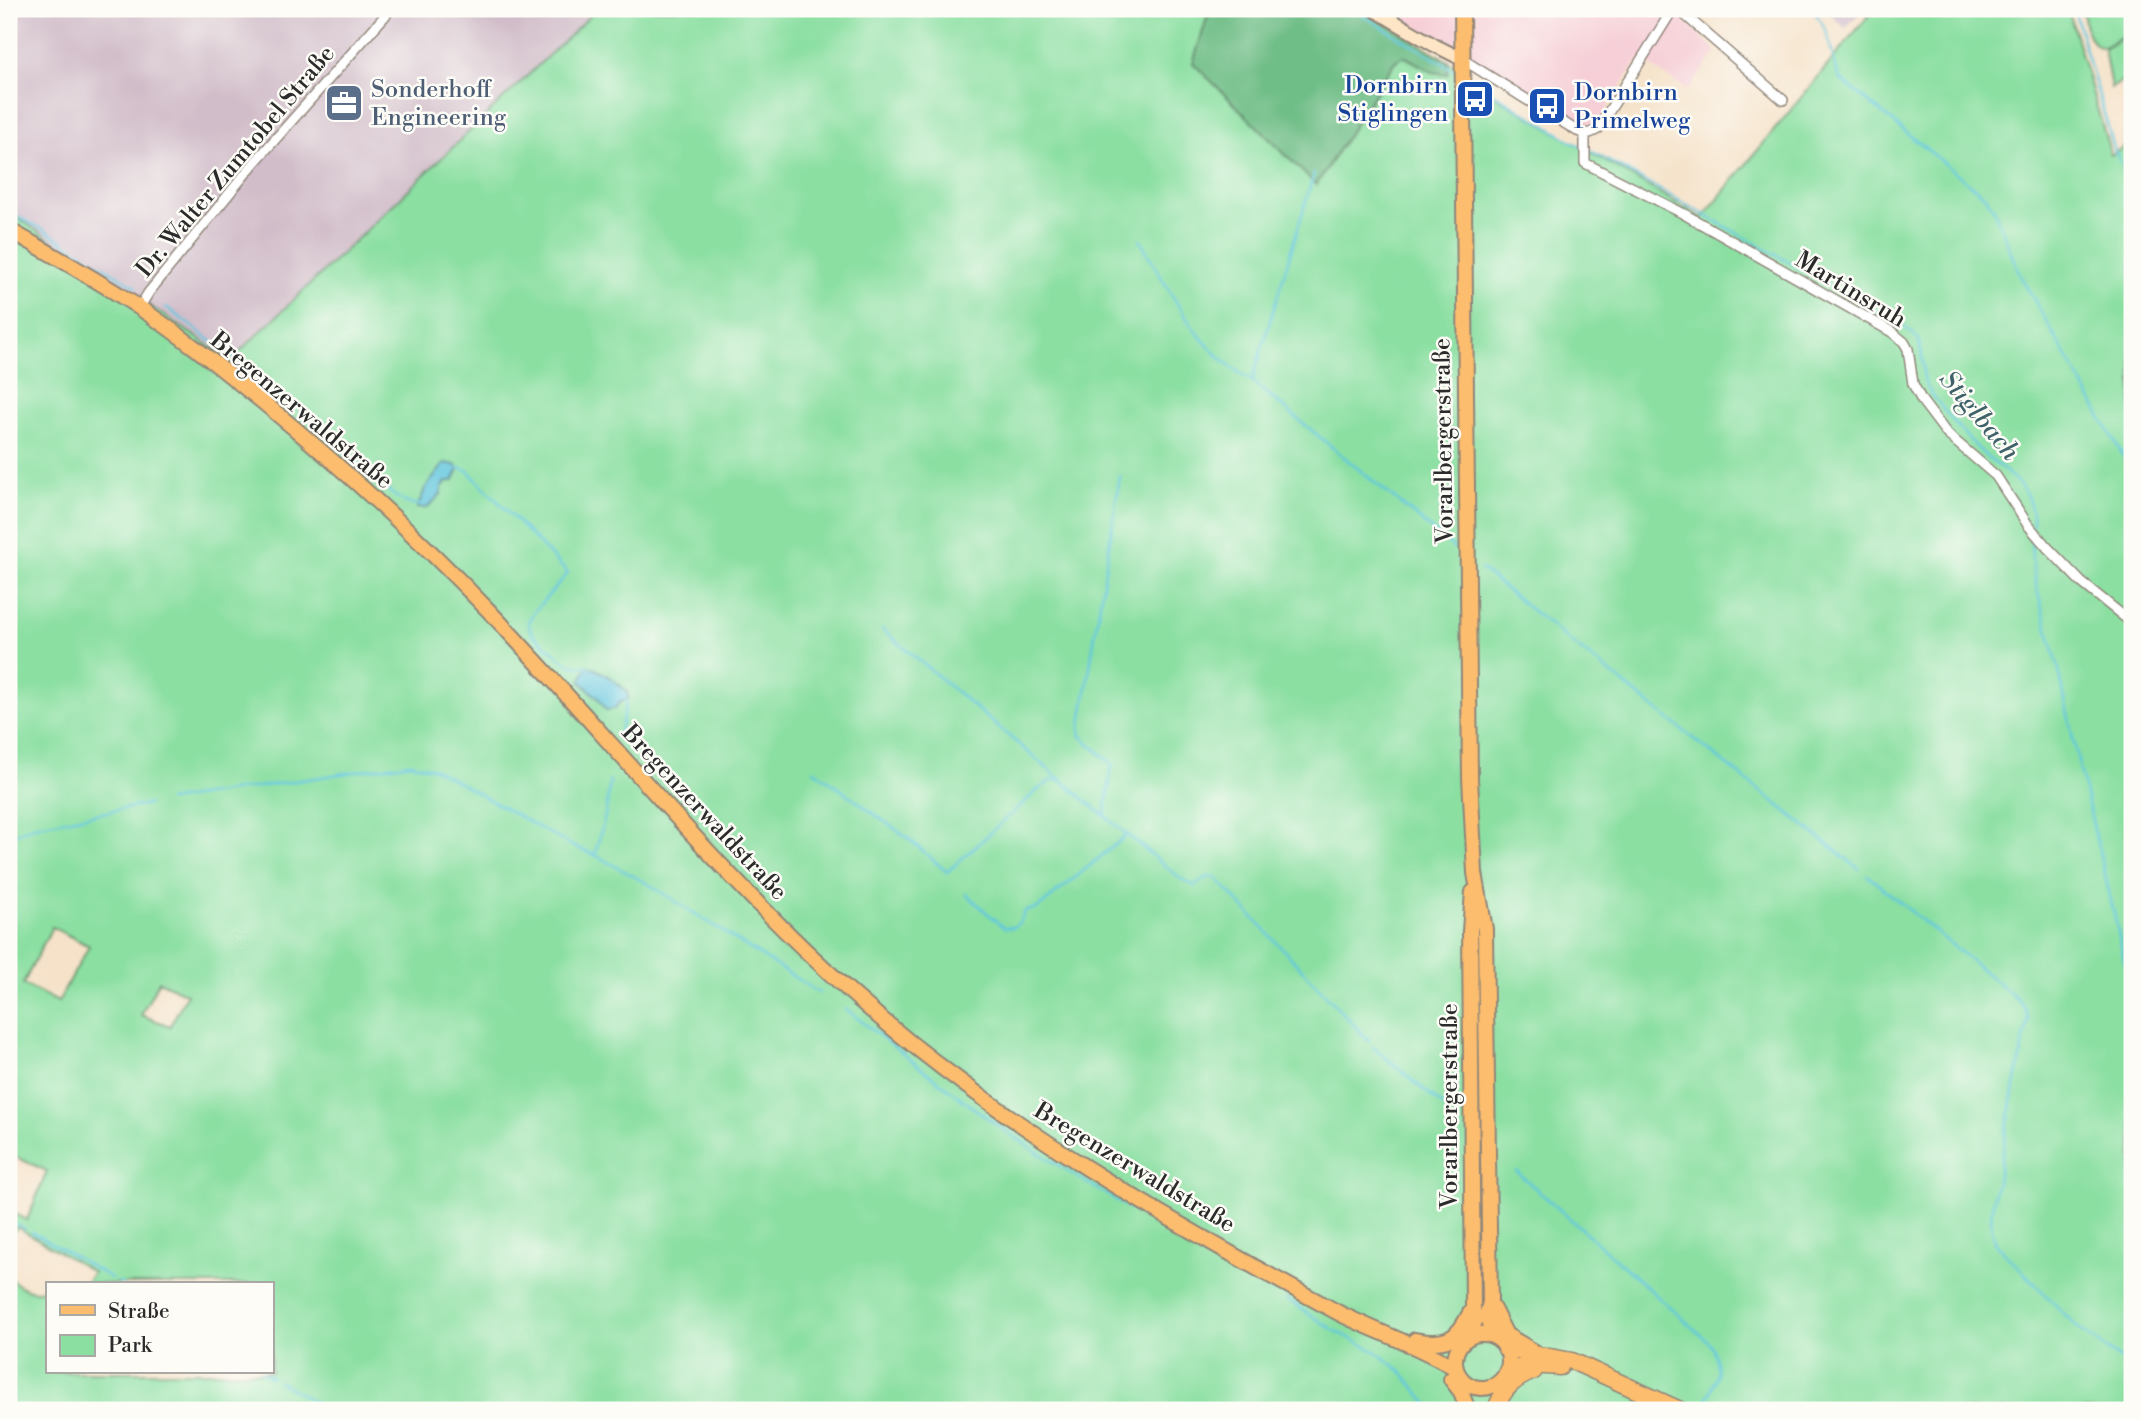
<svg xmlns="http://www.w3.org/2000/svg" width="2141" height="1419" viewBox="0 0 2141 1419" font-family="'Libre Bodoni',serif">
	<rect width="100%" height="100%" fill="#fdfcf7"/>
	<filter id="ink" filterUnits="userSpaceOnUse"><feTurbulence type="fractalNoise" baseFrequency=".0143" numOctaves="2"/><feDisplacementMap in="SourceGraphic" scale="14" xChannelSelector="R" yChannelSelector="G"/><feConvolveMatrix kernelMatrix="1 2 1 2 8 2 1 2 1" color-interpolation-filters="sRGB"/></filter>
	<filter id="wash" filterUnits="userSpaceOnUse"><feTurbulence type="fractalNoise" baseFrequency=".00686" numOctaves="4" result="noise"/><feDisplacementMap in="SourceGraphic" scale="28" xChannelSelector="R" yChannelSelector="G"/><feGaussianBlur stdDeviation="1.57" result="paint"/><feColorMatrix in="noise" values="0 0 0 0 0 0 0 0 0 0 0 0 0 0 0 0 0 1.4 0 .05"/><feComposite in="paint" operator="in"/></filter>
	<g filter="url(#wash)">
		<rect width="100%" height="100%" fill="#f5e2c9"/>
		<path fill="#f6cfd7" d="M 1382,9 L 1676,9 L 1678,15 L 1717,51 L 1688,90 L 1646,63 L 1637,61 L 1606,110 L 1589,131 L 1477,63 L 1436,43 Z"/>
		<path fill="#d1bdc9" d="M 9,9 L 597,9 L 231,360 L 9,212 Z
			M 1825,9 L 1864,9 L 1845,28 Z"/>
		<path fill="#8adfa1" stroke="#5a8566" stroke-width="2" fill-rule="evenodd" d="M 597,9 L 1210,9 L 1193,63 L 1316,185 L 1395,62 L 1403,56 L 1433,72 L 1448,74 L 1448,61 L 1483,89 L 1702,218 L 1874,9 L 2068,9 L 2111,155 L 2132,142 L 2132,1410 L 9,1410 L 9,1278 C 21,1287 31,1295 47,1289 L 47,1372 L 271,1372 L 271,1284 L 85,1284 L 93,1272 L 17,1227 L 9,1238 L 9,1211 L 27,1220 L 47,1171 L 9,1154 L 9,212 L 231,360 ZM 52,927 L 89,946 L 58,1002 L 23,984 ZM 159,981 L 187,994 L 170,1026 L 141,1015 Z
			M 2084,9 L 2132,9 L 2132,30 L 2102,48 C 2088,45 2083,21 2084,9 Z
			M 2132,32 L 2132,76 L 2111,88 L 2104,49 Z"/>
		<path fill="#6fbe87" stroke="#4d7459" stroke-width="2" d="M 1210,9 L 1362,9 L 1448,61 L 1448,74 L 1433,72 L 1404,56 L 1395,61 L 1316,185 L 1193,63 Z"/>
		<path fill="#60c6de" stroke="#467884" stroke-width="2" d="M 445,463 L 455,465 L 459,469 L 453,481 L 447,481 L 442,487 L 441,494 L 427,508 L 417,508 L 426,487 Z
			M 588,666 C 603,671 615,681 627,691 L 628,699 L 620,702 L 614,709 L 606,710 L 598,698 L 580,681 Z"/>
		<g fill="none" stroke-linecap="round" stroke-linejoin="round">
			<path stroke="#60c6de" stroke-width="2.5" d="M 1352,9 L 1457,72
				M 1812,9 C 1834,35 1828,50 1840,79 L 1986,197 L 1994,210 L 2020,275 L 2123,456
				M 2074,9 L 2115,152 L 2132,182
				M 1469,79 L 1583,148
				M 1589,150 L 1874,310 C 1886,317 1915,330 1919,342 C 1924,356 1921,372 1926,386 C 1943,410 1965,437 1987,457 C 2014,479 2032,486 2033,526
				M 1314,174 L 1252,381 L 1454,548
				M 9,212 L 44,230 L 136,287
				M 1140,240 C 1171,293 1196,349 1251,380
				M 166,307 L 259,377 L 273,392 L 292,402 L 336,440 L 346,454 L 367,469 L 392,494 L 407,503 L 420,505
				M 2130,467 L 2132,471
				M 459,468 L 467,470 L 568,573 L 532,614 L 528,623 L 532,634 L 568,664 L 589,667
				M 2033,533 C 2025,571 2053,639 2061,679 C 2078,774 2105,866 2124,960 L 2132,982
				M 1481,569 C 1605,671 1733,769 1859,869
				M 882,629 L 1061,780
				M 619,735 L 626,704 L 625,699
				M 814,770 L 909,839 L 947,872 L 1039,789 L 1051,780 L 1061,780 L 1180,878 L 1194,886 L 1208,877 L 1215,877 L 1369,1041
				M 610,780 L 606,812 L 595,855 L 650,885 L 819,993
				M 168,801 L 410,763 L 435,769 L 572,846 L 595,855
				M 1105,816 L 1112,764 L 1081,736 L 1080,730 L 1120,476
				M 9,837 L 33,826 L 149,804
				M 1867,875 L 2015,997 L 2025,1008 L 2028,1018 L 1993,1202 C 1990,1218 1991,1229 1996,1244 L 2077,1327 L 2132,1368
				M 966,894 L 1003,927 C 1018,929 1020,922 1025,911 L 1038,908 L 1127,835
				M 846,1009 C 898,1050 949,1091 1003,1129 C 1089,1188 1183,1238 1273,1291
				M 1373,1047 L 1447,1109
				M 1516,1171 L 1709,1342 C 1726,1374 1714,1381 1702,1410
				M 9,1220 L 25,1229
				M 32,1232 L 111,1278
				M 118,1282 L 122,1284
				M 1286,1299 L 1332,1329 L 1375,1351 L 1401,1371 L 1433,1410
				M 261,1372 L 271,1377
				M 278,1381 L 329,1410"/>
		</g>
	</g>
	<g filter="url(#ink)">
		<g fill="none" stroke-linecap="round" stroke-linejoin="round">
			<defs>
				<path id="street" d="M 1678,9 L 1783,100
					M 1462,59 L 1577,131 C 1586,135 1590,134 1598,129 L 1673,9
					M 1585,134 L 1585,163 L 1684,214 L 1892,332 L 1904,342 L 1908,349 L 1913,384 L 1922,401 L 1947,434 L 1996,476 L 2028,525 L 2047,547 L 2081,582 L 2132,623
					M 139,308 L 149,292 L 255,162 L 391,9"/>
				<path id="secondary" d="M 1373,9 L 1434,45 L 1462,59"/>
				<path id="primary" d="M 1462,9 L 1470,778 L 1475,873 L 1485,929 L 1490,1302 L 1487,1314 L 1492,1336
					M 9,230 C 52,254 95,279 137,306 C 181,335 222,369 263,402 C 342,467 418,537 489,611 C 611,739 722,879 855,996 C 999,1124 1168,1221 1337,1312 C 1376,1332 1418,1345 1455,1368
					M 1493,1309 L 1506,1335 L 1535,1352
					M1455 1361a27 27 0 1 1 54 0a27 27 0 1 1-54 0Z
					M 1470,1337 L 1475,1321 L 1473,1309 L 1470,931 L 1473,892
					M 1415,1340 C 1446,1346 1457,1340 1470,1313
					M 1451,1379 L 1461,1392 L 1468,1410"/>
				<path id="highway" d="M 1506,1349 L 1572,1361 L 1680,1410
					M 1507,1371 L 1530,1365 L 1560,1367
					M 1496,1410 C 1502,1389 1514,1379 1534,1371"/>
			</defs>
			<use href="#street" stroke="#90867a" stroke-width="12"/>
			<use href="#secondary" stroke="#90867a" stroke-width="16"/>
			<use href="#primary" stroke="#90867a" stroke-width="18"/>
			<use href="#highway" stroke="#90867a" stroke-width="19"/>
			<use href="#street" stroke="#fff" stroke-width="9"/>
			<use href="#secondary" stroke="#fee5c5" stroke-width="12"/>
			<use href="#primary" stroke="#fcbd6e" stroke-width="14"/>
			<use href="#highway" stroke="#fcbd6e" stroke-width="16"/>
		</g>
	</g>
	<defs>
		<symbol id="bus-square" viewBox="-11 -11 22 22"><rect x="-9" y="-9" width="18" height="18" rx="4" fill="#1a4fb4" stroke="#fdfcf7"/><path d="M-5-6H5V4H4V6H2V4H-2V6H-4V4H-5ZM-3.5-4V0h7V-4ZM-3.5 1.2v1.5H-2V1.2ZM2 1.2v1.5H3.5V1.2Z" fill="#fff"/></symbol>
		<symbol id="office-square" viewBox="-11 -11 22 22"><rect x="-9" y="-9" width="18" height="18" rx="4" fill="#5c6f8a" stroke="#fdfcf7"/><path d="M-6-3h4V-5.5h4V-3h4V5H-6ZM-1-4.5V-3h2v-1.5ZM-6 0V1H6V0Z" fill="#fff"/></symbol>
	</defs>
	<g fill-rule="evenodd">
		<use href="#bus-square" x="1453" y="77" width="44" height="44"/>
		<use href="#office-square" x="322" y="81" width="44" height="44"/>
		<use href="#bus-square" x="1525" y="84" width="44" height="44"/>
	</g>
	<g text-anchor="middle" stroke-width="5" stroke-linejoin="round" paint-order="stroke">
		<g font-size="24" fill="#164399" stroke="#fdfcf7" text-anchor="end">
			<text x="1448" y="93">Dornbirn<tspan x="1448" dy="28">Stiglingen</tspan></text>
			<text x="1574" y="100" text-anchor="start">Dornbirn<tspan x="1574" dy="28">Primelweg</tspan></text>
		</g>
		<g font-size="24" fill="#4e5e75" stroke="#fdfcf7" text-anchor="start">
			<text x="371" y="97">Sonderhoff<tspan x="371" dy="28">Engineering</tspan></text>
		</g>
		<g font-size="24" fill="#2b2b2b" stroke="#fdfcf7">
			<text transform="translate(235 161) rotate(-50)" y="8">Dr. Walter Zumtobel Straße</text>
			<text transform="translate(1851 289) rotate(31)" y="8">Martinsruh</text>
			<text transform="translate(302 410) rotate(40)" y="8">Bregenzerwaldstraße</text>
			<text transform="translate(1443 441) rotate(-91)" y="8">Vorarlbergerstraße</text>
			<text transform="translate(705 812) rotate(47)" y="8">Bregenzerwaldstraße</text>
			<text transform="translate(1449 1106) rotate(-90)" y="8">Vorarlbergerstraße</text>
			<text transform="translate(1135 1167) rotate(31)" y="8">Bregenzerwaldstraße</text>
		</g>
		<g font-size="26" font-style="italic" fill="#3e616a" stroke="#fdfcf7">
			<text transform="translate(1980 415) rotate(50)" y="9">Stiglbach</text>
		</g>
	</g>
	<rect width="2141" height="1419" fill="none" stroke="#fdfcf7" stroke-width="35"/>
	<rect x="46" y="1282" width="228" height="91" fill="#fdfcf7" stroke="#a9a8a5" stroke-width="2"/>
	<rect x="60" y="1305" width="35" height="10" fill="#fcbd6e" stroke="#a9a8a5" stroke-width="2"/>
	<text x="108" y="1318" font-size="21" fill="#2b2b2b">Straße</text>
	<rect x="60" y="1335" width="35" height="21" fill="#8adfa1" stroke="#a9a8a5" stroke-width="2"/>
	<text x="108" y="1352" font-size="21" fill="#2b2b2b">Park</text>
</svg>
